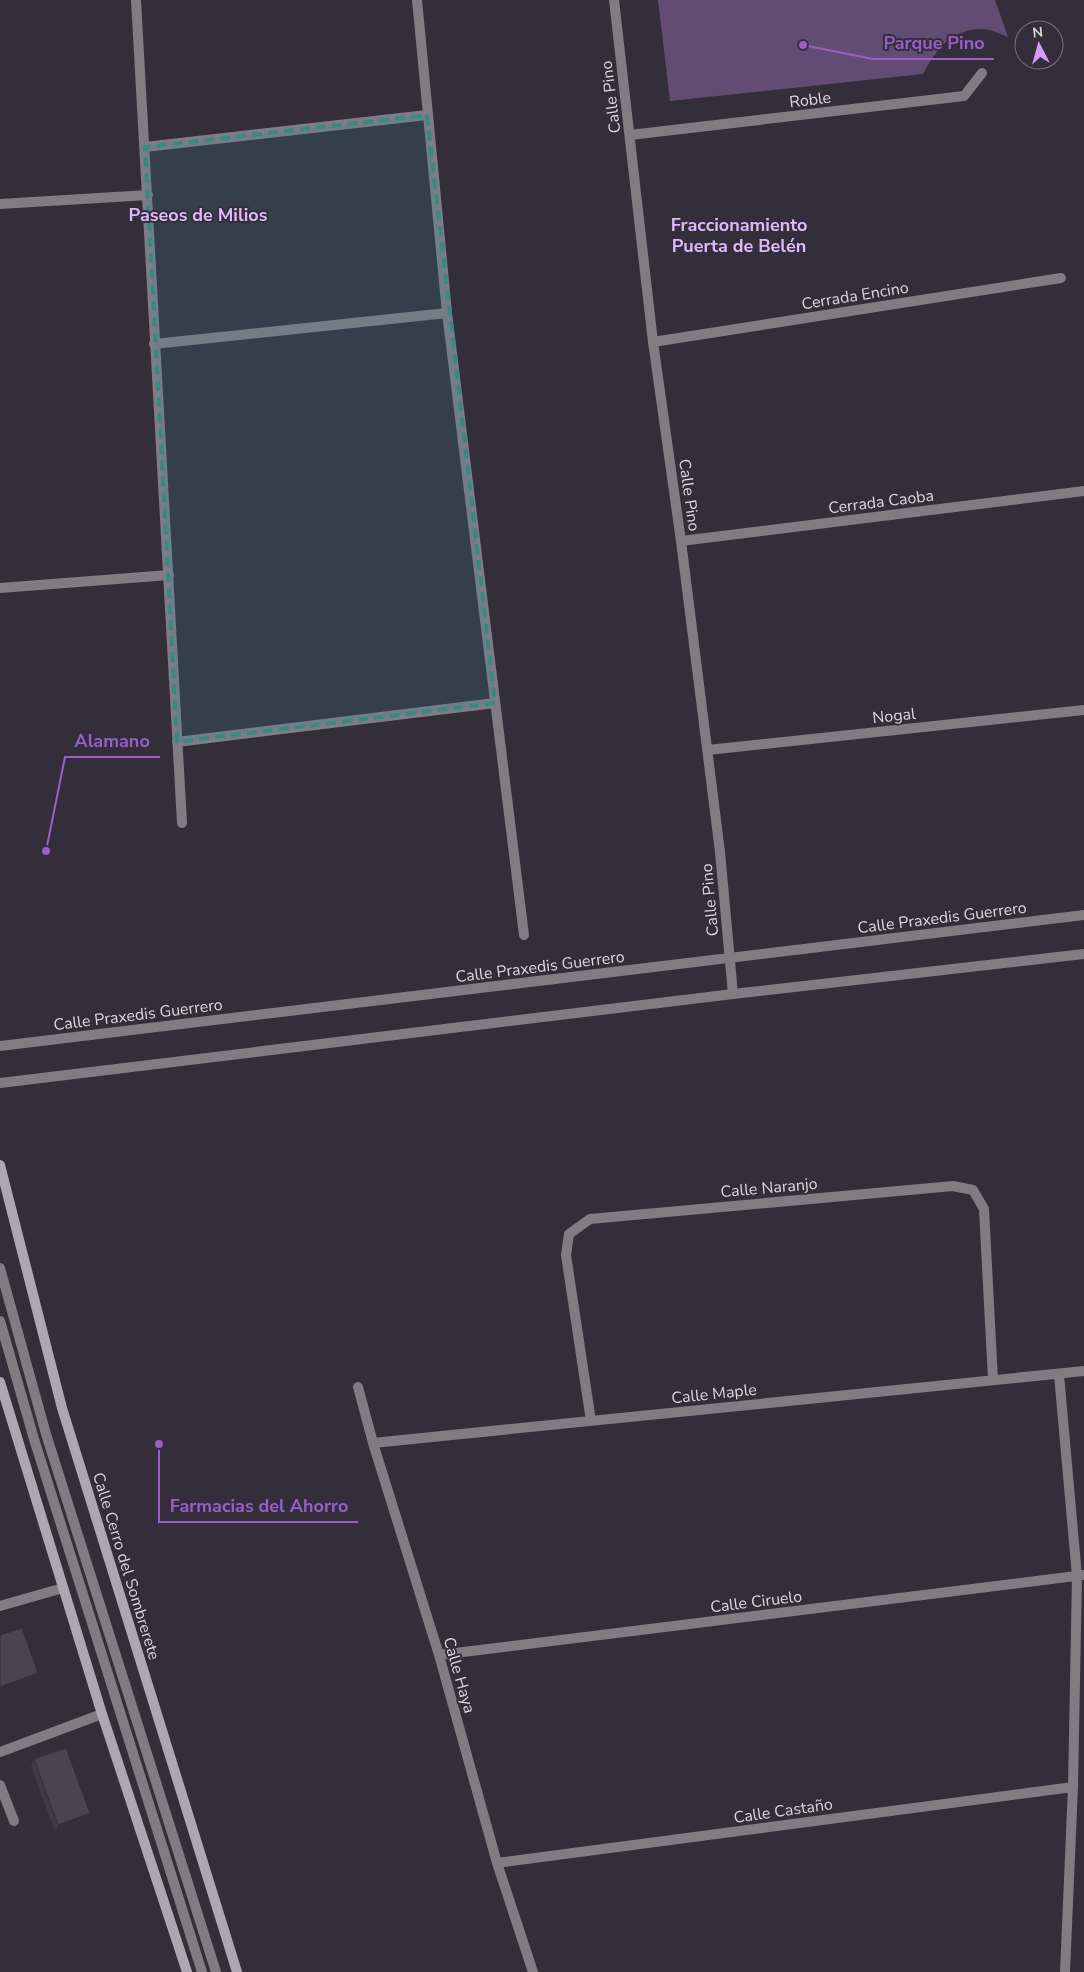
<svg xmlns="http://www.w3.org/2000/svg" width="1084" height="1972" viewBox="0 0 1084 1972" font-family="'Nunito Sans',sans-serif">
	<rect width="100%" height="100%" fill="#342e3a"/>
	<path fill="#624c74" d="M 658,0 L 995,0 L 1008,37 C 1000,34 990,29 982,29 C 951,29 936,50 923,74 L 670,101 Z"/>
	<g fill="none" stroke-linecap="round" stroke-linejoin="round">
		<path stroke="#807c83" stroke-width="10" d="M 0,1268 L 46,1434 L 216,1972
			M 0,1321 L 34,1439 L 202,1972
			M 0,1606 L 63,1588
			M 0,1752 L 102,1714
			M 0,1785 L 14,1821"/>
		<path stroke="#807c83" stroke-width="10" d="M 136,0 C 152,274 166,549 182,823
			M 417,0 L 447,313 L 524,935
			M 614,0 L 653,342 L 681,541 L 720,852 L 733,994
			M 630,135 L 964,96 L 982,73
			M 145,147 L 427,115
			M 0,204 L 148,195
			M 653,342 L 1061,278
			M 154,344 L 447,313
			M 681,541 L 1084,491
			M 0,588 L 169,575
			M 177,742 L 495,703
			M 708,750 L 1084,710
			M 0,1046 L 1084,915
			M 0,1083 L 733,994 L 1084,954
			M 1059,1375 L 1077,1576 L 1073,1787 L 1065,1972
			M 358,1387 L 373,1443 L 439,1655 L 497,1863 L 533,1972
			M 591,1421 L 566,1255 L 569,1234 L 590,1219 L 953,1186 L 973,1190 L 984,1209 L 993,1380
			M 373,1443 L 1084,1371
			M 439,1655 L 1084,1575
			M 497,1863 L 1073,1787"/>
		<path stroke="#aca7b1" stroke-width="10" d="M 0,1165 L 62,1408 L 237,1972
			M 0,1382 L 102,1714 L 187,1972"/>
	</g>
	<path fill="#403a45" d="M 34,1759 L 90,1813 L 88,1821 L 55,1832 L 31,1767 Z"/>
	<path fill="#342f38" d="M 38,1673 L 35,1681 L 0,1693 L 0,1687 Z
		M 90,1813 L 88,1821 L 55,1832 L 58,1825 Z"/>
	<path fill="#4a4350" stroke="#342f38" d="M 22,1628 L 38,1673 L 0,1687 L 0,1635 Z
		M 66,1748 L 90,1813 L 58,1825 L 34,1759 Z"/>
	<path fill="#388985" fill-opacity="0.2" stroke="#388985" stroke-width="4" stroke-dasharray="10 6" stroke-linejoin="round" d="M 427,115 L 495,703 L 177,742 L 145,147 Z"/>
	<g text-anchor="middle" stroke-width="4" stroke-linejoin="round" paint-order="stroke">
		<g font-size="16" fill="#dbd7df" stroke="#342e3a">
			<text transform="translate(610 97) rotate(-97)" y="6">Calle Pino</text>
			<text transform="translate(810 99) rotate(-7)" y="6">Roble</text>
			<text transform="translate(855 295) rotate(-9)" y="6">Cerrada Encino</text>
			<text transform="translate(690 495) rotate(82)" y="6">Calle Pino</text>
			<text transform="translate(881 501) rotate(-7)" y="6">Cerrada Caoba</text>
			<text transform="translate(894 715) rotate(-6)" y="6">Nogal</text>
			<text transform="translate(709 900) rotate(-95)" y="6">Calle Pino</text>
			<text transform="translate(942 917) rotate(-7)" y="6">Calle Praxedis Guerrero</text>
			<text transform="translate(540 966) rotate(-7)" y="6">Calle Praxedis Guerrero</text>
			<text transform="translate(138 1014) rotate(-7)" y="6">Calle Praxedis Guerrero</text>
			<text transform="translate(769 1187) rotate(-5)" y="6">Calle Naranjo</text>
			<text transform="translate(714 1393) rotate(-6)" y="6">Calle Maple</text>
			<text transform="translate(127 1566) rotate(73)" y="6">Calle Cerro del Sombrerete</text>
			<text transform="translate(756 1601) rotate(-7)" y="6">Calle Ciruelo</text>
			<text transform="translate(460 1675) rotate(74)" y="6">Calle Haya</text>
			<text transform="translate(783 1810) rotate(-8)" y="6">Calle Castaño</text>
		</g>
		<g font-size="18" font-weight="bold" fill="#debafd" stroke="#342e3a">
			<text x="198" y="221">Paseos de Milios</text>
			<text x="739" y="231">Fraccionamiento<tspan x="739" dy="21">Puerta de Belén</tspan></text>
		</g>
	</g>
	<path fill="none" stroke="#985fc9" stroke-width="2" d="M803 45L873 59H994M46 851L65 757H160M159 1444L159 1522H358"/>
	<g fill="#985fc9" stroke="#342e3a" stroke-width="2">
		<circle cx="803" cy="45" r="5"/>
		<circle cx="46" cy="851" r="5"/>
		<circle cx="159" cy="1444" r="5"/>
	</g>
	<g font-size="18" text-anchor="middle" font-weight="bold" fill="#985fc9" stroke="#342e3a" stroke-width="4" stroke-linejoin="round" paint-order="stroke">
		<text x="934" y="49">Parque Pino</text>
		<text x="112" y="747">Alamano</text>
		<text x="259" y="1512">Farmacias del Ahorro</text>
	</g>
	<g transform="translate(1039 45) rotate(354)"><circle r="24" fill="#342e3a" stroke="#77727c"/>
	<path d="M0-4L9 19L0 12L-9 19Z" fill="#d29dfd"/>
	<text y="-8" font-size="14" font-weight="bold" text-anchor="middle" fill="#dbd7df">N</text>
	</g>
</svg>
